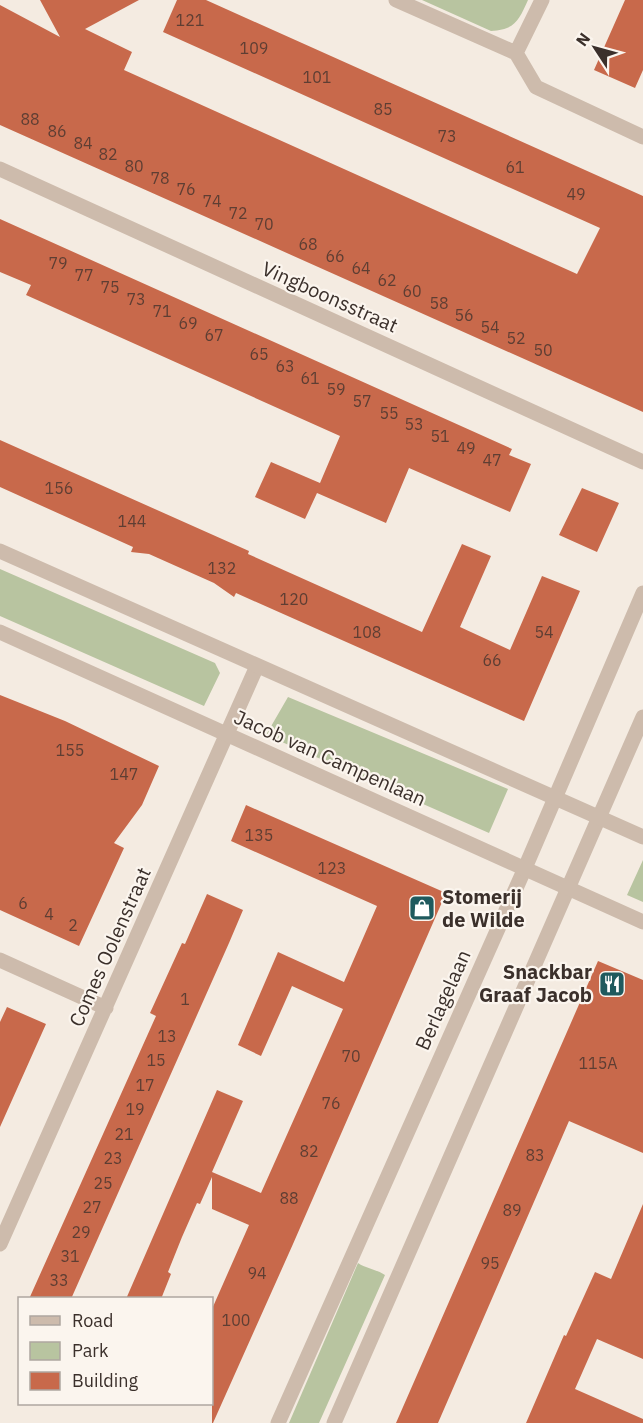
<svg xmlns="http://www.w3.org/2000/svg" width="643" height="1423" viewBox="0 0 643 1423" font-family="'IBM Plex Sans',sans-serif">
	<rect width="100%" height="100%" fill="#f4ebe1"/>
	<path fill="#b8c4a0" d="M 422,0 L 528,0 C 519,20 515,30 491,31 Z
		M 0,569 L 215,663 L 220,673 L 204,706 L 0,616 Z
		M 288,697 L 508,789 L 489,833 L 266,735 Z
		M 643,860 L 643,902 L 627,895 Z
		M 358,1263 C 367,1269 376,1269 385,1275 L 319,1423 L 289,1423 Z"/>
	<path fill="#c8694b" d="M 40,0 L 139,0 L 85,29 L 132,52 L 124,70 L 577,274 L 600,228 L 163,32 L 177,0 L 206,0 L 643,196 L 643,412 L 0,125 L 0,5 L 60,37 Z
		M 625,0 L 643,0 L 643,70 L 635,88 L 594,70 Z
		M 0,219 L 512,449 L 509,455 L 531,464 L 510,512 L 409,468 L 386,523 L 317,493 L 305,519 L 255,497 L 271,462 L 320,483 L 340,436 L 26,295 L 31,285 L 0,272 Z
		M 0,440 L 249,551 L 248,554 L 422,632 L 462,544 L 491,556 L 460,627 L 510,650 L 542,576 L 580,591 L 524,721 L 236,593 L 234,597 L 214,583 L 149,554 L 131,552 L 133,547 L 0,487 Z
		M 582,488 L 619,503 L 597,552 L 559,535 Z
		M 0,695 L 65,721 L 159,766 L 142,805 L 114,843 L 124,848 L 79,946 L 0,910 Z
		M 246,805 L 446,893 L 293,1244 L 213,1423 L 212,1423 L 212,1309 L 249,1225 L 212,1209 L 212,1177 L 200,1204 L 197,1203 L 182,1237 L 168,1272 L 171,1274 L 161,1299 L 126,1299 L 217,1090 L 243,1101 L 212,1172 L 261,1193 L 343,1009 L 292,986 L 261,1056 L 238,1045 L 278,952 L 344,982 L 377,906 L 231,841 Z
		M 207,894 L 243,910 L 229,943 L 71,1299 L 29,1299 L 156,1016 L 150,1013 L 182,943 L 185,944 Z
		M 598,961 L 643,980 L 643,1153 L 569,1121 L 438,1423 L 396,1423 Z
		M 7,1007 L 46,1024 L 0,1127 L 0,1022 Z
		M 643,1204 L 643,1359 L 597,1339 L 575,1389 L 643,1419 L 643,1423 L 526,1423 L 564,1335 L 566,1336 L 595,1272 L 611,1279 Z"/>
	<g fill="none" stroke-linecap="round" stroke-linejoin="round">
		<path stroke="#cdbbac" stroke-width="15" d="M 396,0 L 516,53 L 536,87 L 643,137
			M 516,53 L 542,0
			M 0,169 L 643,462
			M 0,960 L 106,1008
			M 0,1244 L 257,666
			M 278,1423 L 525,868 L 643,593
			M 334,1423 L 643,717"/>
		<path stroke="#cdbbac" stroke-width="15" d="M 0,551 L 643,837
			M 0,632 L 643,922"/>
	</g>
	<defs>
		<symbol id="shop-square" viewBox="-11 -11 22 22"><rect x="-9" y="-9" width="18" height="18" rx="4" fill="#1f5a5e" stroke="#fbf5ee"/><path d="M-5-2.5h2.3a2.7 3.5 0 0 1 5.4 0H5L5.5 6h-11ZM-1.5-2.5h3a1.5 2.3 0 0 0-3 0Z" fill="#fff"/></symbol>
		<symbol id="restaurant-square" viewBox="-11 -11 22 22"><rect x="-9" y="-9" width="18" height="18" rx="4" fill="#1f5a5e" stroke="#fbf5ee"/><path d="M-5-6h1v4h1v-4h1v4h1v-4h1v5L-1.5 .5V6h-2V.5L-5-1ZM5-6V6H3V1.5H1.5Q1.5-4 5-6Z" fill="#fff"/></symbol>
	</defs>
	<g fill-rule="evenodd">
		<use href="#shop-square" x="407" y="893" width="30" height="30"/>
		<use href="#restaurant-square" x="597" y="969" width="30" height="30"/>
	</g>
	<g text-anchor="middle" stroke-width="4.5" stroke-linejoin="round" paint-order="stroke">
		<g font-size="16" fill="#5e3e33">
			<text x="190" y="26">121</text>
			<text x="254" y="54">109</text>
			<text x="317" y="83">101</text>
			<text x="383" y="115">85</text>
			<text x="30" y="125">88</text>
			<text x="57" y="137">86</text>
			<text x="447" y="142">73</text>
			<text x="83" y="149">84</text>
			<text x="108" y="160">82</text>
			<text x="134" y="172">80</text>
			<text x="515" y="173">61</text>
			<text x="160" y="184">78</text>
			<text x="186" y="195">76</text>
			<text x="576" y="200">49</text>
			<text x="212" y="207">74</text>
			<text x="238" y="219">72</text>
			<text x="264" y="230">70</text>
			<text x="308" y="250">68</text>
			<text x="335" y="262">66</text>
			<text x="58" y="269">79</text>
			<text x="361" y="274">64</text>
			<text x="84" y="281">77</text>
			<text x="387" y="286">62</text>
			<text x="110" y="293">75</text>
			<text x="412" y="297">60</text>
			<text x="136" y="305">73</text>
			<text x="439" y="309">58</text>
			<text x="162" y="317">71</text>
			<text x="464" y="321">56</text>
			<text x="188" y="329">69</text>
			<text x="490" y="333">54</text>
			<text x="214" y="341">67</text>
			<text x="516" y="344">52</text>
			<text x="543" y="356">50</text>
			<text x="259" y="360">65</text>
			<text x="285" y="372">63</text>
			<text x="310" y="384">61</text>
			<text x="336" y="395">59</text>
			<text x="362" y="407">57</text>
			<text x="389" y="419">55</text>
			<text x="414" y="430">53</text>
			<text x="440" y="442">51</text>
			<text x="466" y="454">49</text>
			<text x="492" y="466">47</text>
			<text x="59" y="494">156</text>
			<text x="132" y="527">144</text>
			<text x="222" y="574">132</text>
			<text x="294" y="605">120</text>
			<text x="367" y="638">108</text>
			<text x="544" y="638">54</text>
			<text x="492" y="666">66</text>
			<text x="70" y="756">155</text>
			<text x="124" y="780">147</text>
			<text x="259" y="841">135</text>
			<text x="332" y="874">123</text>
			<text x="23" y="909">6</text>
			<text x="49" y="920">4</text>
			<text x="73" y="931">2</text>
			<text x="185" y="1005">1</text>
			<text x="167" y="1042">13</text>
			<text x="351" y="1062">70</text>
			<text x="156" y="1066">15</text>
			<text x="598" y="1069">115A</text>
			<text x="145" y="1091">17</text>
			<text x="331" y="1109">76</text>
			<text x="135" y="1115">19</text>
			<text x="124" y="1140">21</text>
			<text x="309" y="1157">82</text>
			<text x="535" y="1161">83</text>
			<text x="113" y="1164">23</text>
			<text x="103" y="1189">25</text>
			<text x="289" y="1204">88</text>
			<text x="92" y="1213">27</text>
			<text x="512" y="1216">89</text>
			<text x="81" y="1238">29</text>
			<text x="70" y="1262">31</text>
			<text x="490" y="1269">95</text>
			<text x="257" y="1279">94</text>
			<text x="59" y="1286">33</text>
			<text x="236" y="1326">100</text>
		</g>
		<g font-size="20" fill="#3b302b" stroke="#fbf5ee">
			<text transform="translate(330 297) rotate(24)" y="7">Vingboonsstraat</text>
			<text transform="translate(330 758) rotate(24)" y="7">Jacob van Campenlaan</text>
			<text transform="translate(110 947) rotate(-66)" y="7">Comes Oolenstraat</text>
			<text transform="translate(443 1000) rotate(-66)" y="7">Berlagelaan</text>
		</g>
		<g font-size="20" font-weight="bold" fill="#3b302b" stroke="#fbf5ee" text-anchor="start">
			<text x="442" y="904">Stomerij<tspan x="442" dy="23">de Wilde</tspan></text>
			<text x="592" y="979" text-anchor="end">Snackbar<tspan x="592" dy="23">Graaf Jacob</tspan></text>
		</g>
	</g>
	<rect x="18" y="1297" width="195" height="108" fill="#fbf5ee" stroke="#aea6a0" stroke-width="1.5"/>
	<rect x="30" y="1316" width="30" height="9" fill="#cdbbac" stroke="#aea6a0" stroke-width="1.5"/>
	<text x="72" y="1327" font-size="18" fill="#3b302b">Road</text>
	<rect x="30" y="1342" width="30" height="18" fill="#b8c4a0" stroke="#aea6a0" stroke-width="1.5"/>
	<text x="72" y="1357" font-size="18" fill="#3b302b">Park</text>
	<rect x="30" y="1372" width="30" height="18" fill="#c8694b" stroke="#aea6a0" stroke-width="1.5"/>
	<text x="72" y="1387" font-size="18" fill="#3b302b">Building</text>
	<g transform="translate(595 48) rotate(306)" stroke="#fbf5ee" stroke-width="4.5" paint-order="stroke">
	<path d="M0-4.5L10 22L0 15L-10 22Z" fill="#3b302b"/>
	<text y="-9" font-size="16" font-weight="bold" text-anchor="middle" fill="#3b302b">N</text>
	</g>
</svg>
